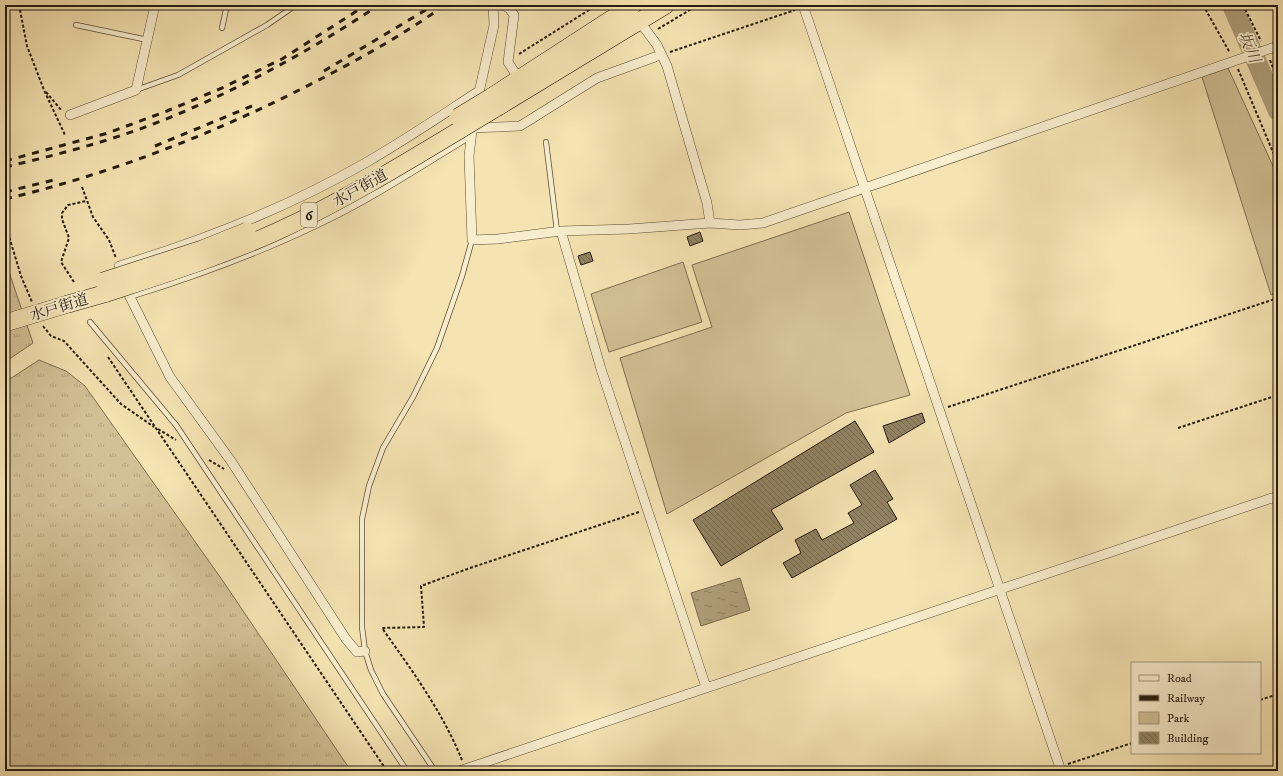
<svg xmlns="http://www.w3.org/2000/svg" width="1283" height="776" viewBox="0 0 1283 776" font-family="'IM FELL DW Pica','Noto Serif JP',serif">
	<defs>
		<pattern id="grass-tufts" width="24" height="20" patternUnits="userSpaceOnUse"><rect width="24" height="20" fill="#d2c196"/><path d="M3 7l-1-3M5 7V3M7 7l1-3M15 17l-1-3M17 17v-4M19 17l1-3" fill="none" stroke="#b4a580"/></pattern>
		<pattern id="water-ripples" width="26" height="14" patternUnits="userSpaceOnUse"><rect width="26" height="14" fill="#ae9f7a"/><path d="M2 4q2-2 4 0t4 0M15 11q2-2 4 0t4 0" fill="none" stroke="#8d8162"/></pattern>
		<pattern id="building-back-hatch" width="6" height="6" patternUnits="userSpaceOnUse"><rect width="6" height="6" fill="#918363"/><path d="M-1 5l2 2M0 0l6 6M5-1l2 2" fill="none" stroke="#766a50"/></pattern>
	</defs>
	<rect width="100%" height="100%" fill="#f5e3b2"/>
	<filter id="stains"><feTurbulence type="fractalNoise" baseFrequency=".005" numOctaves="4"/><feColorMatrix values="0 0 0 0 .2 0 0 0 0 .09 0 0 0 0 .02 0 0 0 .5 -.17"/></filter>
	<radialGradient id="worn" r=".72"><stop offset=".6" stop-color="#630" stop-opacity="0"/><stop offset="1" stop-color="#630" stop-opacity=".3"/></radialGradient>
	<path fill="url(#grass-tufts)" stroke="#7c6e52" d="M 5,260 L 33,343 L 5,362 Z
		M 39,360 L 66,371 L 85,386 L 225,584 L 351,771 L 5,771 L 5,382 Z"/>
	<path fill="#d2c196" stroke="#7c6e52" d="M 1228,68 L 1278,177 L 1278,292 L 1271,295 L 1202,77 Z
		M 849,212 L 910,395 L 846,413 L 667,514 L 620,358 L 712,327 L 692,265 Z
		M 683,262 L 702,322 L 609,352 L 591,294 Z"/>
	<path fill="url(#water-ripples)" stroke="#776a4e" d="M 740,578 L 750,610 L 701,626 L 691,593 Z"/>
	<g fill="none" stroke-linecap="round" stroke-linejoin="round">
		<path stroke="#776a4e" stroke-width="3.5" d="M 489,767 L 493,771"/>
		<path stroke="#ae9f7a" stroke-width="20" d="M 1232,5 L 1278,111"/>
	</g>
	<path fill="url(#building-back-hatch)" stroke="#251b0d" d="M 700,232 L 703,241 L 690,246 L 687,237 Z
		M 590,252 L 593,261 L 581,265 L 578,256 Z
		M 922,413 L 925,422 L 889,443 L 883,426 Z
		M 855,421 L 874,452 L 771,510 L 783,529 L 721,566 L 693,520 Z
		M 875,470 L 893,499 L 887,502 L 897,519 L 792,578 L 783,563 L 801,553 L 795,540 L 816,529 L 822,540 L 854,523 L 848,513 L 862,505 L 850,485 Z"/>
	<g fill="none" stroke-linecap="round" stroke-linejoin="round">
		<defs>
			<path id="lane" d="M 76,25 L 148,40
				M 222,28 L 227,5
				M 136,90 L 178,75 L 267,25 L 296,5
				M 546,142 L 557,231
				M 90,322 L 176,425 L 407,771
				M 435,771 L 383,694 L 371,670 L 365,651 L 362,627 L 362,519 L 369,486 L 383,448 L 413,397 L 437,348 L 462,276 L 472,240"/>
			<path id="street" d="M 502,5 L 509,8 L 514,15 L 508,62 L 519,79
				M 803,5 L 1061,771
				M 640,22 L 657,45 L 667,66 L 707,203 L 710,223
				M 476,106 L 494,25 L 493,5
				M 70,115 L 136,90 L 155,5
				M 473,122 L 469,156 L 472,240 L 498,239 L 561,231 L 629,229 L 710,223 L 740,225 L 763,223 L 1278,46
				M 472,128 L 520,126 L 597,78 L 655,57
				M 561,231 L 601,369 L 706,687
				M 119,266 C 205,240 289,207 367,162 C 405,140 442,115 479,91
				M 365,651 L 357,652 L 346,639 L 231,461 L 170,377 L 129,295 C 194,275 257,252 319,222 C 372,197 421,164 471,134
				M 459,771 L 1278,496"/>
			<path id="highway" d="M 491,97 L 633,5
				M 498,107 L 666,5
				M 68,304 L 107,293"/>
		</defs>
		<use href="#lane" stroke="#594d36" stroke-width="6"/>
		<use href="#street" stroke="#594d36" stroke-width="10"/>
		<use href="#highway" stroke="#251b0d" stroke-width="18"/>
		<path stroke="#251b0d" stroke-width="2" stroke-dasharray="3 2" stroke-linecap="butt" d="M 19,5 L 27,46 L 44,90 L 65,135
			M 1203,5 L 1230,53
			M 1243,5 L 1261,41
			M 658,29 L 698,5
			M 670,52 L 795,10
			M 519,54 L 597,5
			M 1270,60 L 1278,81
			M 1238,69 L 1278,164
			M 46,92 L 62,111
			M 82,187 L 93,217 L 109,240 L 116,258
			M 5,223 L 21,276 L 32,302
			M 74,282 L 61,262 L 69,238 L 62,219 L 62,213 L 68,205 L 86,201
			M 43,326 L 51,336 L 64,341 L 121,404 L 154,427
			M 108,357 L 387,771
			M 948,407 L 1278,298
			M 1178,428 L 1278,395
			M 158,429 L 176,440
			M 209,460 L 224,469
			M 1260,700 L 1278,694
			M 462,760 C 442,711 413,672 382,628 L 424,627 L 421,586 L 470,568 L 639,512
			M 1068,764 L 1132,743"/>
		<use href="#lane" stroke="#f8edcd" stroke-width="4.5"/>
		<use href="#street" stroke="#f8edcd" stroke-width="9"/>
		<use href="#highway" stroke="#f5e3b2" stroke-width="17"/>
		<path stroke="#251b0d" stroke-width="3" stroke-dasharray="7 7" stroke-linecap="butt" d="M 324,71 L 434,5
			M 155,146 L 252,106
			M 5,161 L 108,133 L 167,111 L 222,88 L 282,59 L 366,5
			M 5,167 C 61,154 118,139 171,117 C 244,87 313,49 379,5
			M 5,192 L 58,179
			M 5,199 C 119,172 231,127 334,72 C 372,52 410,30 445,5"/>
		<defs>
			<path id="highway-bridge" d="M 458,117 L 491,97
				M 103,281 L 202,249 L 247,231
				M 107,293 C 165,274 223,256 278,231 C 354,196 426,150 498,107
				M 5,323 L 68,304"/>
		</defs>
		<use href="#highway-bridge" stroke="#251b0d" stroke-width="18" stroke-linecap="butt"/>
		<use href="#highway-bridge" stroke="#f5e3b2" stroke-width="17"/>
	</g>
	<g text-anchor="middle" stroke-width="3.5" stroke-linejoin="round" paint-order="stroke">
		<rect fill="#f8edcd" stroke="#645a47" stroke-width="1" x="301" y="203" width="16" height="24" rx="3"/>
		<g font-size="14" font-weight="bold" fill="#251b0d">
			<text x="309" y="220">6</text>
		</g>
		<g font-size="15" fill="#251b0d" stroke="#f8edcd">
			<text transform="translate(360 188) rotate(-29)" y="5">水戸街道</text>
			<text transform="translate(59 307) rotate(-17)" y="5">水戸街道</text>
		</g>
		<g font-size="16" font-style="italic" fill="#5c5039" stroke="#f8edcd">
			<text transform="translate(1250 47) rotate(67)" y="6">坂川</text>
		</g>
	</g>
	<rect width="1283" height="776" fill="none" stroke="#f5e3b2" stroke-width="20"/>
	<rect x="6" y="6" width="1271" height="764" fill="none" stroke="#251b0d" stroke-width="2"/>
	<rect x="10" y="10" width="1263" height="756" fill="none" stroke="#251b0d"/>
	<rect x="1131" y="662" width="130" height="92" fill="#f8edcd" stroke="#a49980"/>
	<rect x="1139" y="675" width="20" height="6" fill="#f8edcd" stroke="#a49980"/>
	<text x="1167" y="682" font-size="12" fill="#251b0d">Road</text>
	<rect x="1139" y="695" width="20" height="6" fill="#251b0d" stroke="#a49980"/>
	<text x="1167" y="702" font-size="12" fill="#251b0d">Railway</text>
	<rect x="1139" y="712" width="20" height="12" fill="#d2c196" stroke="#a49980"/>
	<text x="1167" y="722" font-size="12" fill="#251b0d">Park</text>
	<rect x="1139" y="732" width="20" height="12" fill="url(#building-back-hatch)" stroke="#a49980"/>
	<text x="1167" y="742" font-size="12" fill="#251b0d">Building</text>
	<rect width="100%" height="100%" filter="url(#stains)"/>
	<rect width="100%" height="100%" fill="url(#worn)"/>
</svg>
